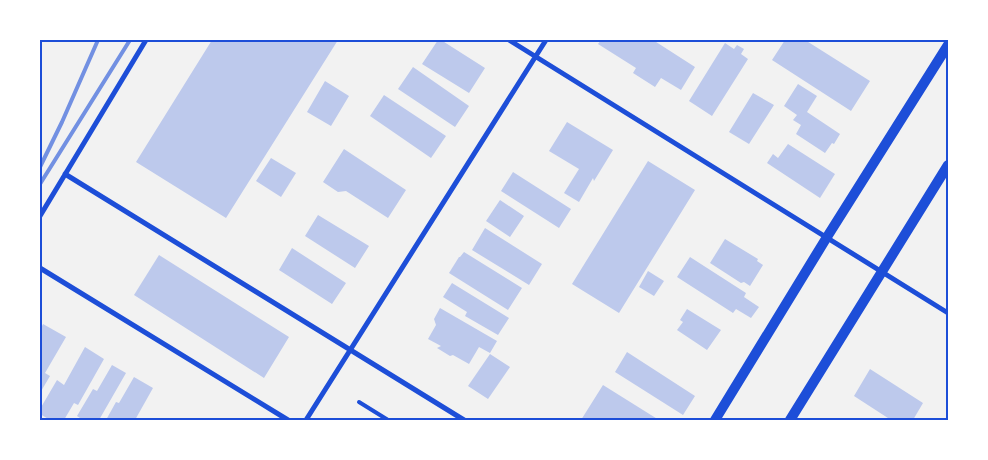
<svg xmlns="http://www.w3.org/2000/svg" width="988" height="460" viewBox="0 0 988 460" font-family="'Open Sans',sans-serif">
	<rect width="100%" height="100%" fill="#f2f2f2"/>
	<path fill="#bdc9ec" d="M 212,40 L 338,40 L 226,218 L 136,162 Z
		M 438,40 L 441,40 L 485,68 L 469,93 L 422,64 Z
		M 601,40 L 653,40 L 695,67 L 681,90 L 661,78 L 655,87 L 633,73 L 636,68 L 598,44 Z
		M 785,40 L 805,40 L 870,81 L 851,111 L 772,60 Z
		M 725,43 L 734,49 L 737,45 L 744,49 L 741,54 L 748,59 L 712,116 L 689,101 Z
		M 413,67 L 469,106 L 455,127 L 398,89 Z
		M 325,81 L 349,96 L 331,126 L 307,112 Z
		M 798,84 L 817,96 L 807,112 L 840,134 L 834,144 L 832,143 L 825,153 L 796,134 L 801,125 L 793,120 L 797,115 L 784,106 Z
		M 753,93 L 774,105 L 749,144 L 729,132 Z
		M 384,95 L 446,136 L 431,158 L 370,116 Z
		M 567,122 L 613,150 L 594,181 L 593,178 L 579,202 L 564,193 L 579,169 L 549,151 Z
		M 788,144 L 835,174 L 820,198 L 767,163 L 773,154 L 778,158 Z
		M 344,149 L 406,190 L 388,218 L 346,191 L 338,192 L 323,182 Z
		M 271,158 L 296,173 L 281,197 L 256,181 Z
		M 648,161 L 695,190 L 619,313 L 572,284 Z
		M 513,172 L 571,209 L 559,228 L 501,191 Z
		M 500,200 L 524,216 L 510,237 L 486,221 Z
		M 318,215 L 369,246 L 355,268 L 305,236 Z
		M 485,228 L 542,264 L 529,285 L 472,250 Z
		M 725,239 L 758,259 L 757,261 L 763,265 L 750,286 L 744,282 L 741,283 L 710,263 Z
		M 292,248 L 346,283 L 332,304 L 279,270 Z
		M 464,252 L 522,288 L 508,310 L 449,273 L 459,257 L 460,257 Z
		M 159,255 L 289,337 L 264,378 L 134,295 Z
		M 690,257 L 746,293 L 744,297 L 759,307 L 751,318 L 736,309 L 733,313 L 677,277 Z
		M 648,271 L 664,281 L 654,296 L 639,287 Z
		M 452,283 L 509,318 L 498,335 L 465,316 L 467,312 L 443,297 Z
		M 440,308 L 497,341 L 490,353 L 479,347 L 469,364 L 453,355 L 450,356 L 437,348 L 441,346 L 428,339 L 436,325 L 434,319 Z
		M 687,309 L 721,330 L 707,350 L 677,330 L 683,322 L 680,320 Z
		M 43,324 L 66,337 L 45,373 L 50,376 L 40,393 L 40,330 Z
		M 85,347 L 104,359 L 78,405 L 74,403 L 64,420 L 50,420 L 40,414 L 40,409 L 57,380 L 64,385 Z
		M 627,352 L 695,396 L 683,415 L 615,372 Z
		M 490,354 L 510,367 L 488,399 L 468,386 Z
		M 112,365 L 126,373 L 99,420 L 83,420 L 77,416 L 93,389 L 97,391 Z
		M 870,369 L 923,403 L 913,420 L 891,420 L 854,396 Z
		M 134,377 L 153,388 L 135,420 L 106,420 L 116,402 L 119,403 Z
		M 603,385 L 659,420 L 581,420 Z"/>
	<g fill="none" stroke-linecap="round" stroke-linejoin="round">
		<path stroke="#1d4ed8" stroke-width="4" d="M 359,402 L 388,420"/>
		<path stroke="#1d4ed8" stroke-width="5" d="M 509,40 L 948,313
			M 65,174 L 464,420
			M 40,216 L 146,40
			M 40,268 L 288,420
			M 306,420 L 546,40"/>
		<path stroke="#1d4ed8" stroke-width="10" d="M 715,420 L 827,237 L 948,45
			M 790,420 L 948,165"/>
		<path stroke="#7290e2" stroke-width="4" d="M 40,167 L 62,122 L 98,40
			M 40,184 L 130,40"/>
	</g>
	<rect width="988" height="460" fill="none" stroke="#ffffff" stroke-width="82"/>
	<rect x="41" y="41" width="906" height="378" fill="none" stroke="#1d4ed8" stroke-width="2"/>
</svg>
